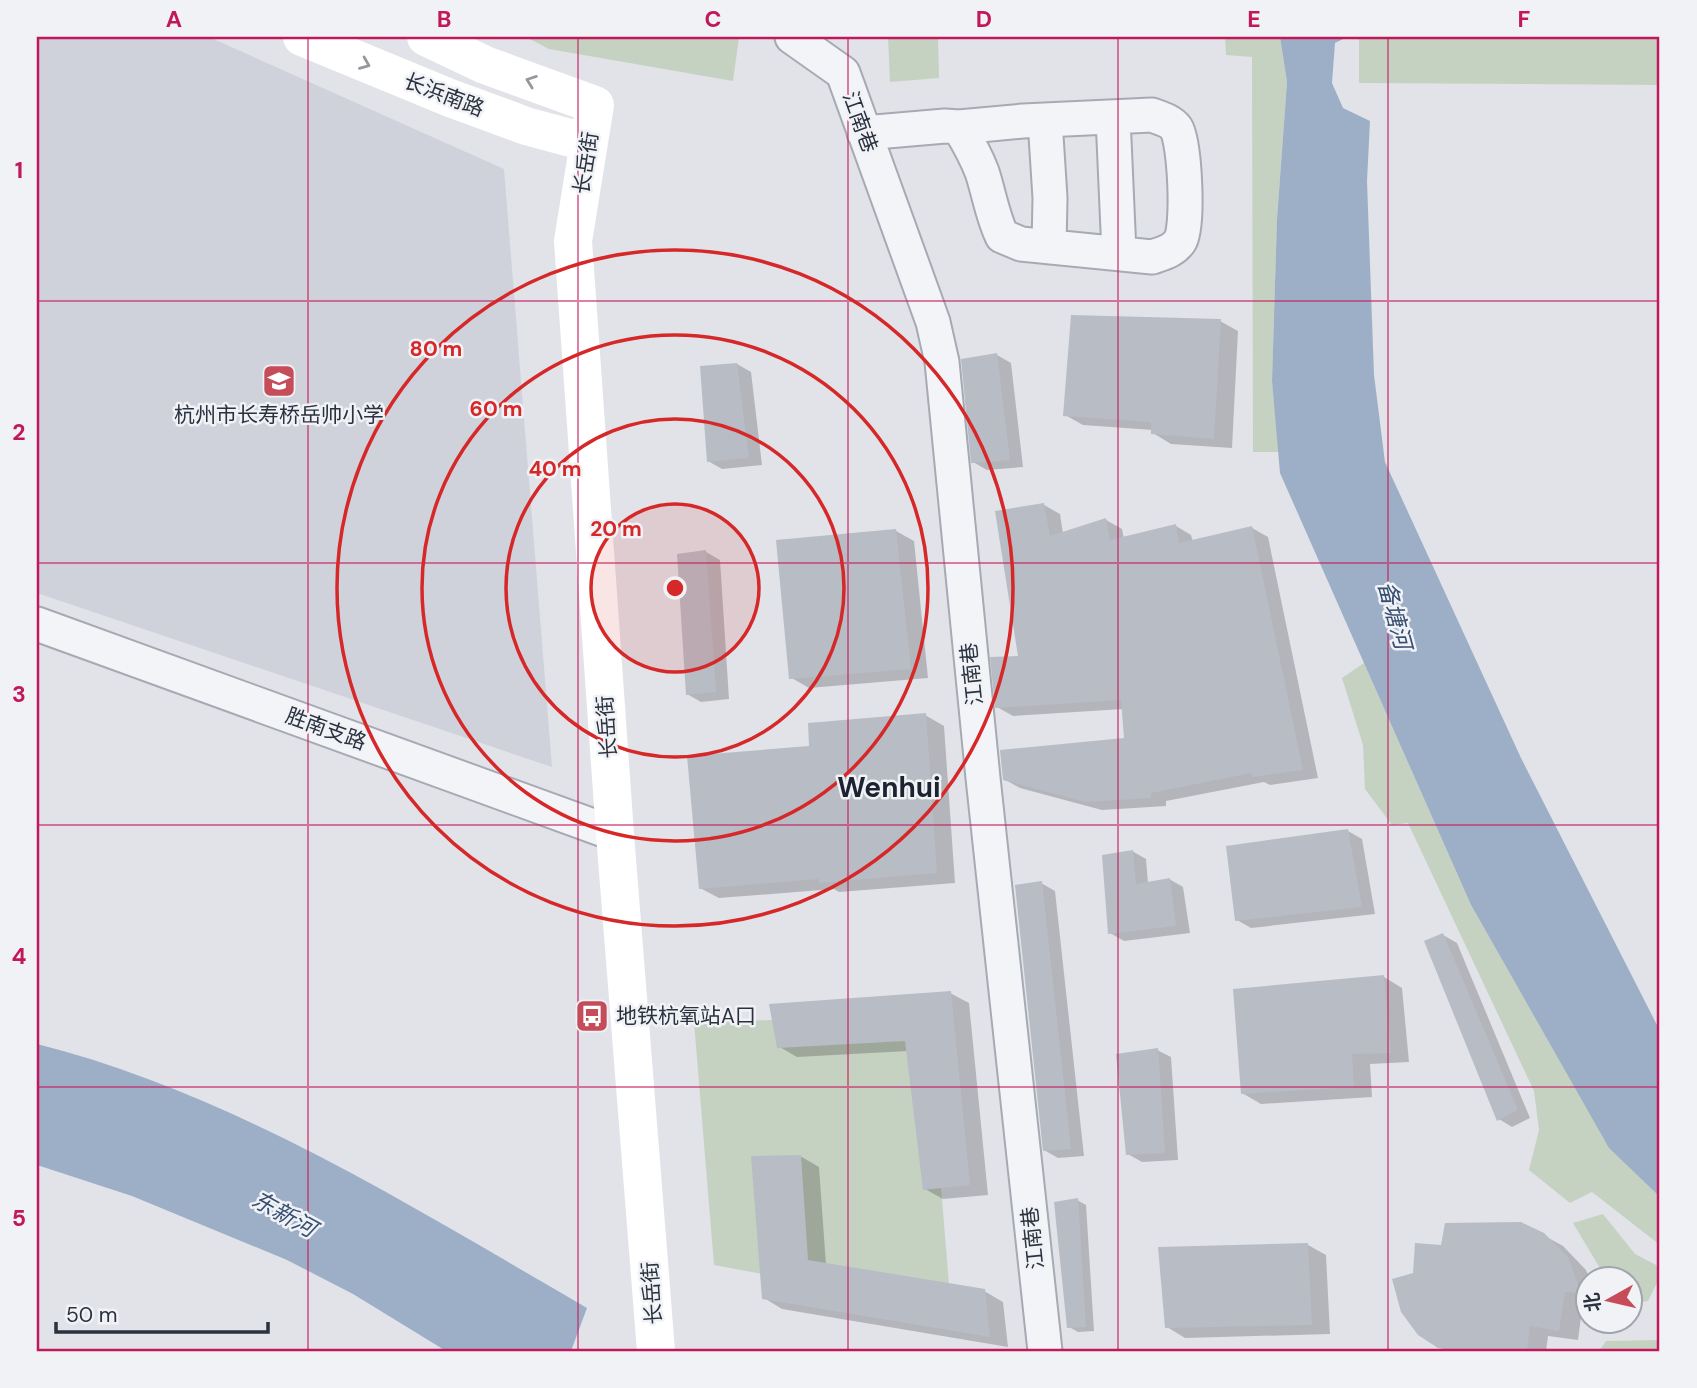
<svg xmlns="http://www.w3.org/2000/svg" width="1697" height="1388" viewBox="0 0 1697 1388" font-family="'DM Sans','Noto Sans SC',sans-serif">
	<rect width="100%" height="100%" fill="#e1e3e9"/>
	<path fill="#cfd2da" d="M 37,37 L 209,37 L 504,169 L 552,767 L 37,593 Z"/>
	<path fill="#c5d2c2" d="M 526,37 L 739,37 L 733,81 L 549,49 Z
		M 888,37 L 938,37 L 939,78 L 890,82 Z
		M 1225,37 L 1280,37 L 1287,82 L 1277,219 L 1272,381 L 1279,452 L 1253,452 L 1252,57 L 1226,55 Z
		M 1359,37 L 1660,37 L 1660,85 L 1359,83 Z
		M 1364,663 L 1471,905 L 1609,1147 L 1660,1197 L 1660,1245 L 1592,1192 L 1570,1203 L 1529,1170 L 1539,1130 L 1534,1091 L 1408,823 L 1392,825 L 1365,789 L 1363,745 L 1342,678 Z
		M 927,1016 L 951,1309 L 714,1265 L 694,1022 Z
		M 1603,1214 L 1635,1254 L 1660,1267 L 1660,1277 L 1648,1301 L 1631,1304 L 1630,1280 L 1603,1279 L 1601,1270 L 1573,1223 Z
		M 1660,1340 L 1660,1351 L 1599,1351 L 1606,1341 Z"/>
	<path fill="#9dafc7" d="M 1280,37 L 1347,37 L 1335,43 L 1332,83 L 1343,108 L 1370,121 L 1367,181 L 1374,375 L 1385,462 L 1521,758 L 1660,1031 L 1660,1197 L 1609,1148 L 1471,905 L 1280,473 L 1272,381 L 1277,219 L 1287,82 Z
		M 37,1044 C 232,1093 414,1208 587,1308 L 571,1351 L 446,1351 L 353,1294 L 287,1260 L 132,1196 L 37,1165 Z"/>
	<path fill="#0003" d="M 1061,37 L 1094,37 L 1065,39 Z
		M 1220,321 L 1238,331 L 1232,448 L 1171,444 L 1153,433 L 1153,430 L 1083,425 L 1065,415 Z
		M 997,355 L 1011,363 L 1023,467 L 987,470 L 973,462 Z
		M 737,364 L 751,372 L 762,465 L 722,469 L 708,461 Z
		M 1044,505 L 1060,514 L 1063,534 L 1106,520 L 1122,529 L 1124,539 L 1176,526 L 1191,535 L 1193,542 L 1252,528 L 1268,537 L 1318,778 L 1270,785 L 1264,782 L 1166,801 L 1166,806 L 1102,810 L 1020,788 L 1004,779 L 1125,739 L 1123,709 L 1013,716 L 997,707 L 1020,657 Z
		M 896,531 L 914,541 L 928,678 L 809,688 L 790,677 Z
		M 706,552 L 720,560 L 729,699 L 701,702 L 687,694 Z
		M 925,715 L 944,726 L 955,883 L 839,892 L 834,889 L 719,898 L 700,888 L 811,747 Z
		M 1348,831 L 1362,839 L 1375,914 L 1251,928 L 1237,920 Z
		M 1132,851 L 1146,859 L 1148,883 L 1169,879 L 1183,887 L 1190,933 L 1124,941 L 1110,933 Z
		M 1041,883 L 1055,891 L 1084,1156 L 1058,1158 L 1044,1150 Z
		M 1443,935 L 1457,943 L 1530,1118 L 1512,1127 L 1499,1119 Z
		M 1384,977 L 1402,988 L 1409,1062 L 1370,1064 L 1372,1097 L 1261,1104 L 1242,1093 Z
		M 950,993 L 969,1003 L 988,1195 L 943,1199 L 925,1189 L 908,1051 L 797,1057 L 778,1046 Z
		M 1157,1050 L 1171,1057 L 1178,1160 L 1142,1162 L 1128,1154 Z
		M 800,1156 L 819,1167 L 826,1265 L 984,1291 L 1003,1302 L 1008,1347 L 782,1309 L 764,1298 Z
		M 1077,1200 L 1086,1205 L 1094,1331 L 1078,1332 L 1069,1327 Z
		M 1543,1235 L 1563,1246 L 1586,1270 L 1590,1280 L 1588,1302 L 1583,1302 L 1578,1340 L 1548,1336 L 1546,1351 L 1447,1351 L 1439,1346 L 1415,1275 L 1442,1247 Z
		M 1308,1245 L 1326,1255 L 1330,1334 L 1185,1338 L 1167,1327 Z"/>
	<path fill="#b8bcc5" d="M 1071,315 L 1221,319 L 1214,439 L 1151,434 L 1151,422 L 1063,416 Z
		M 997,353 L 1010,460 L 971,463 L 961,359 Z
		M 737,363 L 749,458 L 707,462 L 700,366 Z
		M 1044,503 L 1050,536 L 1106,518 L 1110,540 L 1176,524 L 1179,543 L 1252,526 L 1303,770 L 1252,777 L 1252,773 L 1151,793 L 1151,798 L 1085,802 L 1003,780 L 1000,750 L 1124,738 L 1121,700 L 995,708 L 990,657 L 1018,656 L 995,511 Z
		M 896,529 L 911,669 L 789,679 L 776,540 Z
		M 706,550 L 716,692 L 686,695 L 677,554 Z
		M 926,713 L 937,873 L 819,883 L 819,879 L 699,889 L 687,756 L 809,746 L 808,723 Z
		M 1348,829 L 1362,907 L 1235,921 L 1226,846 Z
		M 1133,850 L 1136,884 L 1170,878 L 1176,926 L 1108,934 L 1102,855 Z
		M 1042,881 L 1071,1149 L 1043,1151 L 1015,885 Z
		M 1443,933 L 1518,1110 L 1497,1121 L 1424,941 Z
		M 1384,975 L 1391,1053 L 1352,1054 L 1354,1087 L 1241,1094 L 1233,989 Z
		M 951,991 L 970,1185 L 923,1190 L 905,1041 L 777,1048 L 769,1004 Z
		M 1158,1048 L 1165,1153 L 1126,1155 L 1116,1054 Z
		M 801,1155 L 808,1260 L 985,1289 L 990,1337 L 762,1299 L 751,1156 Z
		M 1078,1198 L 1086,1327 L 1067,1328 L 1054,1202 Z
		M 1521,1222 L 1544,1233 L 1568,1257 L 1581,1293 L 1565,1292 L 1559,1331 L 1530,1326 L 1527,1351 L 1462,1351 L 1438,1348 L 1418,1335 L 1401,1312 L 1392,1279 L 1413,1273 L 1415,1243 L 1441,1245 L 1445,1223 Z
		M 1308,1243 L 1312,1325 L 1165,1328 L 1158,1247 Z"/>
	<g fill="none" stroke-linecap="round" stroke-linejoin="round">
		<defs>
			<path id="street" d="M 792,37 L 843,73 L 933,322 L 942,362 L 983,778 L 1045,1351
				M 1113,117 L 1119,253
				M 1045,120 L 1050,198 L 1049,247
				M 864,133 L 945,126 L 959,127 C 968,142 976,156 982,172 C 989,193 992,215 1002,236 L 1021,244 L 1152,257 C 1164,253 1173,251 1180,241 C 1189,228 1185,141 1176,128 C 1171,121 1160,118 1152,115 L 1023,121 L 959,127
				M 37,624 L 615,834"/>
		</defs>
		<use href="#street" stroke="#a6aab3" stroke-width="37"/>
		<use href="#street" stroke="#f3f4f7" stroke-width="33"/>
		<path stroke="#fff" stroke-width="38" d="M 302,37 L 450,98 L 526,126 L 589,143
			M 426,37 L 485,65 L 595,105 L 573,241 L 615,834 L 656,1351"/>
	</g>
	<defs><path id="oneway-chevron" d="M-2-3.5L2.5 0L-2 3.5" fill="none" stroke-width="1.6" stroke-linecap="round" stroke-linejoin="round" transform="scale(1.75)"/></defs>
	<g stroke="#94989f">
		<use href="#oneway-chevron" transform="translate(365 64) rotate(22)"/>
		<use href="#oneway-chevron" transform="translate(531 81) rotate(-160)"/>
	</g>
	<path fill="none" stroke="#c2185b" stroke-width="2" stroke-opacity="0.55" d="M 308,37 L 308,1351M 578,37 L 578,1351M 848,37 L 848,1351M 1118,37 L 1118,1351M 1388,37 L 1388,1351M 37,301 L 1660,301M 37,563 L 1660,563M 37,825 L 1660,825M 37,1087 L 1660,1087"/>
	<circle cx="675" cy="588" r="84" fill="#d62828" fill-opacity=".12"/>
	<g fill="none" stroke="#d62828" stroke-width="3.5">
		<circle cx="675" cy="588" r="84"/>
		<circle cx="675" cy="588" r="169"/>
		<circle cx="675" cy="588" r="253"/>
		<circle cx="675" cy="588" r="338"/>
	</g>
	<defs>
		<symbol id="school-square" viewBox="-11 -11 22 22"><rect x="-9" y="-9" width="18" height="18" rx="4" fill="#c74c59" stroke="#f0f2f6"/><path d="M0-5L7-2L0 1L-7-2ZM-4 1L0 2.5L4 1V4Q0 6-4 4Z" fill="#fff"/></symbol>
		<symbol id="bus-square" viewBox="-11 -11 22 22"><rect x="-9" y="-9" width="18" height="18" rx="4" fill="#c74c59" stroke="#f0f2f6"/><path d="M-5-6H5V4H4V6H2V4H-2V6H-4V4H-5ZM-3.5-4V0h7V-4ZM-3.5 1.2v1.5H-2V1.2ZM2 1.2v1.5H3.5V1.2Z" fill="#fff"/></symbol>
	</defs>
	<g fill-rule="evenodd">
		<use href="#school-square" x="260" y="362" width="38" height="38"/>
		<use href="#bus-square" x="573" y="997" width="38" height="38"/>
	</g>
	<g text-anchor="middle" stroke-width="5" stroke-linejoin="round" paint-order="stroke">
		<g font-size="21" fill="#2a313f" stroke="#f0f2f6">
			<text transform="translate(444 95) rotate(21)" y="7">长浜南路</text>
			<text transform="translate(860 122) rotate(70)" y="7">江南巷</text>
			<text transform="translate(586 163) rotate(-81)" y="7">长岳街</text>
			<text transform="translate(972 674) rotate(-96)" y="7">江南巷</text>
			<text transform="translate(607 727) rotate(-94)" y="7">长岳街</text>
			<text transform="translate(326 729) rotate(20)" y="7">胜南支路</text>
			<text transform="translate(1033 1238) rotate(-96)" y="7">江南巷</text>
			<text transform="translate(652 1293) rotate(-94)" y="7">长岳街</text>
		</g>
		<g font-size="21" fill="#2a313f" stroke="#f0f2f6">
			<text x="279" y="422">杭州市长寿桥岳帅小学</text>
			<text x="616" y="1023" text-anchor="start">地铁杭氧站A口</text>
		</g>
		<g font-size="23" font-style="italic" fill="#364e71" stroke="#f0f2f6">
			<text transform="translate(1395 615) rotate(75)" y="8">备塘河</text>
			<text transform="translate(284 1214) rotate(29)" y="8">东新河</text>
		</g>
		<g font-size="28" font-weight="bold" fill="#1c2230" stroke="#f0f2f6">
			<text x="889" y="797">Wenhui</text>
		</g>
	</g>
	<circle cx="675" cy="588" r="10" fill="#d62828" stroke="#f0f2f6" stroke-width="3.5"/>
	<g font-size="21" text-anchor="middle" font-weight="bold" fill="#d62828" stroke="#f0f2f6" stroke-width="5" stroke-linejoin="round" paint-order="stroke">
		<text x="436" y="356">80 m</text>
		<text x="496" y="416">60 m</text>
		<text x="555" y="476">40 m</text>
		<text x="616" y="536">20 m</text>
	</g>
	<rect width="1697" height="1388" fill="none" stroke="#f0f2f6" stroke-width="77"/>
	<g transform="translate(1609 1300) rotate(262)"><circle r="33" fill="#f0f2f6" stroke="#a1a5ad" stroke-width="2"/>
	<path d="M0-5L12 26L0 18L-12 26Z" fill="#c74c59"/>
	<text y="-10" font-size="19" font-weight="bold" text-anchor="middle" fill="#2a313f">北</text>
	</g>
	<path d="M56 1322v10h212v-10" fill="none" stroke="#2a313f" stroke-width="3.5"/>
	<text x="66" y="1322" font-size="21" fill="#2a313f" stroke="#f0f2f6" stroke-width="5" paint-order="stroke">50 m</text>
	<rect x="38" y="38" width="1620" height="1312" fill="none" stroke="#c2185b" stroke-width="2.5"/>
	<g font-size="23" text-anchor="middle" font-weight="bold" fill="#c2185b">
		<text x="174" y="27">A</text>
		<text x="444" y="27">B</text>
		<text x="713" y="27">C</text>
		<text x="984" y="27">D</text>
		<text x="1254" y="27">E</text>
		<text x="1524" y="27">F</text>
		<text x="19" y="178">1</text>
		<text x="19" y="440">2</text>
		<text x="19" y="702">3</text>
		<text x="19" y="964">4</text>
		<text x="19" y="1226">5</text>
	</g>
</svg>
